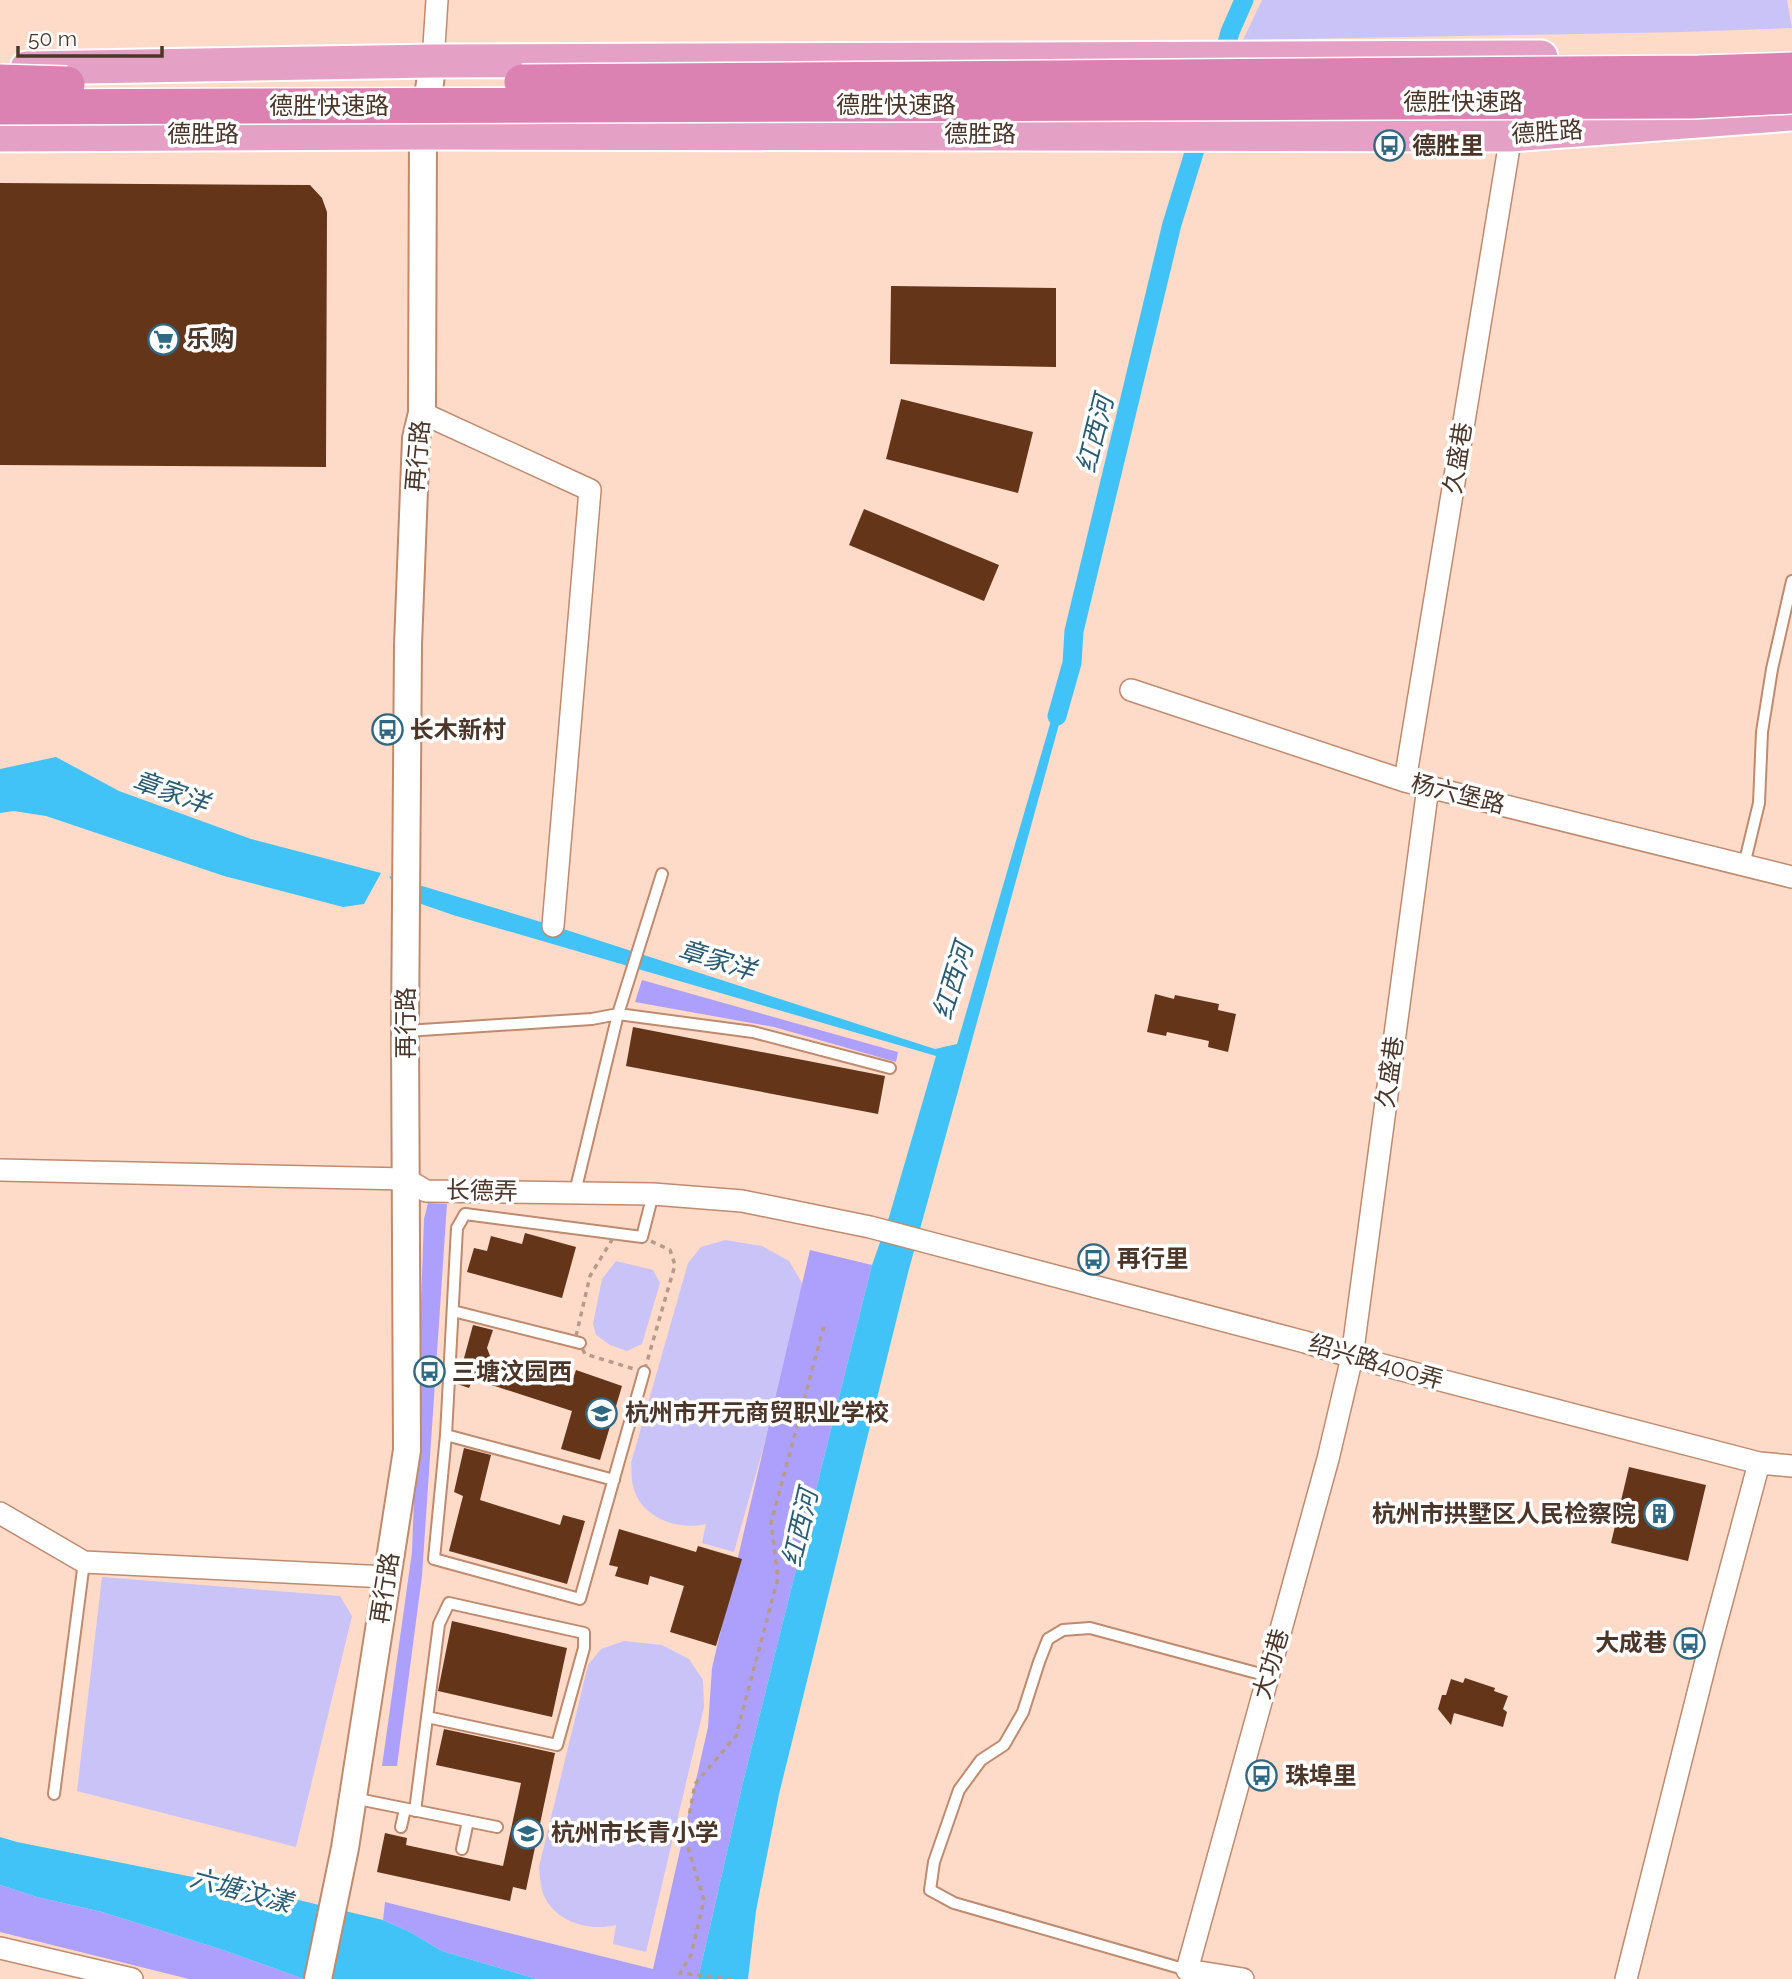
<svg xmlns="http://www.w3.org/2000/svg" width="1792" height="1979" viewBox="0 0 1792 1979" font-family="Raleway,'Noto Sans SC',sans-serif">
	<rect width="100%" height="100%" fill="#fedbc9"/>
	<path fill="#c9c3f8" d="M 1262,0 L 1787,0 L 1792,28 L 1682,32 L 1243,40 Z
		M 725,1240 L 762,1246 L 789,1261 L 802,1283 L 802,1310 L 734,1552 L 702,1543 L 706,1524 C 677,1531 640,1517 633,1486 C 631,1479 632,1471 631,1463 L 688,1263 L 701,1247 Z
		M 616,1261 L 653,1270 L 660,1283 L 642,1344 L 627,1351 L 610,1345 L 596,1335 L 593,1324 L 602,1279 Z
		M 102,1577 L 340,1596 L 352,1616 L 296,1847 L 77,1791 Z
		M 624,1641 L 662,1645 L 689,1659 L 703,1680 L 704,1707 L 646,1952 L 613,1944 L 616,1925 C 588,1932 551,1921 542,1890 C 540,1883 540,1875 539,1867 L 588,1665 L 601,1649 Z"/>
	<path fill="#ada0fd" d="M 642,980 L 898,1052 L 896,1062 L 774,1027 L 635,1002 Z
		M 428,1203 L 447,1204 L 422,1576 L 397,1766 L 382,1766 L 412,1552 L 424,1219 Z
		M 810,1250 L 872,1265 L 743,1782 L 698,1979 L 537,1979 L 442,1951 L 410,1932 L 383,1920 L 385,1902 L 653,1969 L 708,1727 L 712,1668 Z
		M 0,1885 L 37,1897 L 102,1912 L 223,1950 L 304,1979 L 189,1979 L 0,1932 Z"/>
	<path fill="#42c3f7" d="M 1069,688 L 909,1269 L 779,1794 L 756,1911 L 748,1979 L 698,1979 L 743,1782 L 872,1265 L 889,1217 L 936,1056 L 453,915 L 401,897 L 389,876 L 551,925 L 935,1049 L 957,1044 L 1059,693 Z
		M 56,757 L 119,791 L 251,839 L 381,873 L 364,904 L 343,907 L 224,876 L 46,816 L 14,811 L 0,813 L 0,769 Z
		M 0,1837 L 17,1842 L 248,1888 L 383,1920 L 410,1932 L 442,1951 L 537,1979 L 304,1979 L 223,1950 L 102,1912 L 37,1897 L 0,1885 Z"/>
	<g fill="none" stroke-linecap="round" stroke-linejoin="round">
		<path stroke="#42c3f7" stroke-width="19" d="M 1221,65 L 1230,32 L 1244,0
			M 1057,716 L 1072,663 L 1074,631 L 1172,224 L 1202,127"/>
	</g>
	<path fill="#643519" d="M 0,183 L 310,185 L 322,198 L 327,212 L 326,467 L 0,465 Z
		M 891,286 L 1056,288 L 1056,367 L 890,364 Z
		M 901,399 L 1033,432 L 1018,493 L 886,459 Z
		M 864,509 L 999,565 L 984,601 L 849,545 Z
		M 1155,994 L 1174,999 L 1175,995 L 1219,1004 L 1218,1010 L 1236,1014 L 1228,1052 L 1208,1047 L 1209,1041 L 1167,1032 L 1166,1036 L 1147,1032 Z
		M 633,1027 L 885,1076 L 878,1114 L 626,1066 Z
		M 525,1233 L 576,1247 L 562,1298 L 467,1272 L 474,1248 L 487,1251 L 491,1236 L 522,1244 Z
		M 473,1325 L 493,1330 L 487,1348 L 492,1361 L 571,1385 L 576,1370 L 622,1386 L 600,1460 L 561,1449 L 572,1411 L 473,1379 L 469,1388 L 457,1384 Z
		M 464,1448 L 491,1455 L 480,1500 L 560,1525 L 563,1515 L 585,1521 L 567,1584 L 449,1551 L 463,1496 L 454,1492 Z
		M 1629,1467 L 1706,1485 L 1688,1561 L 1611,1543 Z
		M 619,1529 L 696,1552 L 698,1546 L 742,1559 L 716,1646 L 670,1632 L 684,1586 L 650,1576 L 648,1585 L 615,1576 L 618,1567 L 609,1565 Z
		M 452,1621 L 567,1648 L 552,1717 L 438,1691 Z
		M 1465,1678 L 1495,1688 L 1494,1691 L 1508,1696 L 1503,1709 L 1507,1712 L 1503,1727 L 1454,1713 L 1451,1725 L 1438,1709 L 1442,1695 L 1446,1695 L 1451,1679 L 1463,1683 Z
		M 444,1729 L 555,1753 L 526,1890 L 513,1887 L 510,1901 L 377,1872 L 385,1833 L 407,1838 L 406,1845 L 503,1866 L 521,1783 L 436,1765 Z"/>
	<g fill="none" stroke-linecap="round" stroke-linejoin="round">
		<defs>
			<path id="service" d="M 1744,865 L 1759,803 L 1762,732 L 1772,669 L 1792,581
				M 406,1031 L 592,1019 L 618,1014 L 753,1032 L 890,1068
				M 575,1192 L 618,1014 L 662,874
				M 453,1311 L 580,1343
				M 644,1372 L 580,1599 L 434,1559 L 446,1435 L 457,1228 L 465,1214 L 642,1237 L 653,1194
				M 446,1435 L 614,1480
				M 54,1794 L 84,1562
				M 353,1798 L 497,1827
				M 415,1811 L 439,1624 L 449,1603 L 584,1633 L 584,1648 L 557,1745 L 427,1717
				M 401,1827 L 405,1809
				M 462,1849 L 468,1821
				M 1186,1973 L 1187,1970 L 954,1903 L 930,1890 L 934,1862 L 959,1790 L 981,1760 L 1004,1745 L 1023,1712 L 1039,1662 L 1048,1639 L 1063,1630 L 1090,1628 L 1268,1676"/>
			<path id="minor" d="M 433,61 L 437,0
				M 422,413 L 590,490 L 553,926
				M 1131,690 L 1405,781 L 1792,877
				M 1405,781 L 1511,135
				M 0,1170 L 406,1179 L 426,1191 L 653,1194 L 742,1201 L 870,1227 L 1305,1342 L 1352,1357 L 1759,1463 L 1792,1466
				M 0,1513 L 84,1562 L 387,1577
				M 0,1948 L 132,1979
				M 1243,1979 L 1187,1970 L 1328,1459 L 1352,1357 L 1428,787
				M 1626,1979 L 1708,1653 L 1759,1463"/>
			<path id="tertiary" d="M 318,1979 L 345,1848 L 407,1450 L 405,1031 L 408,645 L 416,438 L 422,413 L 423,133 L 433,61"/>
			<path id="primary" d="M 27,68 L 433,61 L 1541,57
				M 0,135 L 423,133 L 1511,135 L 1792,114"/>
		</defs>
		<use href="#service" stroke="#bf8a6d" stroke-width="14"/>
		<use href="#minor" stroke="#bf8a6d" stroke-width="24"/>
		<use href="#tertiary" stroke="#bf8a6d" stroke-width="30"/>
		<use href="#primary" stroke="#fff" stroke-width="37"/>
		<path stroke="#b89a8a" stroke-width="3.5" stroke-dasharray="5 5" stroke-linecap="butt" d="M 642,1237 L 670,1250 L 675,1265 L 644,1372 L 585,1354 L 576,1336 L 590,1276 L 613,1238 Z
			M 732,1979 L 680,1973 L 691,1955 L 704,1900 L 685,1838 L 695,1784 L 736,1736 L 778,1578 L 771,1523 L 825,1322"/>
		<use href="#service" stroke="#fff" stroke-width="10"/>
		<use href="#minor" stroke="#fff" stroke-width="21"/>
		<use href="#tertiary" stroke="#fff" stroke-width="26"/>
		<use href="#primary" stroke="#e5a1c5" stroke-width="33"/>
		<defs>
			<path id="trunk-bridge" d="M 0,82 L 67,84
				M 522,82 L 1699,73 L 1792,70
				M 0,107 L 1692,101 L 1792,96"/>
		</defs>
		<use href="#trunk-bridge" stroke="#fff" stroke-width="38" stroke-linecap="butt"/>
		<use href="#trunk-bridge" stroke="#dc82b2" stroke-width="35"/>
	</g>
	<defs>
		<symbol id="bus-ring" viewBox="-11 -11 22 22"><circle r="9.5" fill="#fff" stroke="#2f6882" stroke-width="1.5"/><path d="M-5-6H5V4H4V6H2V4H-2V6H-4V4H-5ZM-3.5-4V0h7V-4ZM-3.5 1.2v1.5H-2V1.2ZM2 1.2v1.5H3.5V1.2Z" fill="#2f6882"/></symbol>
		<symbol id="supermarket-ring" viewBox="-11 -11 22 22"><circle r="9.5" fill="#fff" stroke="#2f6882" stroke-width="1.5"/><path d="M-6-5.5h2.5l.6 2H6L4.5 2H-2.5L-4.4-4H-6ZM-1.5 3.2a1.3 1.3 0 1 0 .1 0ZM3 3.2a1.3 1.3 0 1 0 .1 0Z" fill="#2f6882"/></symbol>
		<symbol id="school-ring" viewBox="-11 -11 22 22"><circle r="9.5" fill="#fff" stroke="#2f6882" stroke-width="1.5"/><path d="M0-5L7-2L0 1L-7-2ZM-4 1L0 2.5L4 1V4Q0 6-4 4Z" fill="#2f6882"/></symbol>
		<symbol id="building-ring" viewBox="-11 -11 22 22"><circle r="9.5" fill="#fff" stroke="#2f6882" stroke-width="1.5"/><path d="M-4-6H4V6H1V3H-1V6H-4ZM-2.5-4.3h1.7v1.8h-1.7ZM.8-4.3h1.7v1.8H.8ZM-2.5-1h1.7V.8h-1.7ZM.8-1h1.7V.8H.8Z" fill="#2f6882"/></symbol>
	</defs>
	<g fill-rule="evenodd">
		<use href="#bus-ring" x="1372" y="128" width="35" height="35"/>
		<use href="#supermarket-ring" x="146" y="322" width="35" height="35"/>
		<use href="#bus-ring" x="370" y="712" width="35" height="35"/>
		<use href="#bus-ring" x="1076" y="1242" width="35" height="35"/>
		<use href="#bus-ring" x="412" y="1354" width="35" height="35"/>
		<use href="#school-ring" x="584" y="1396" width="35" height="35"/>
		<use href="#building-ring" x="1642" y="1496" width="35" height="35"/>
		<use href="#bus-ring" x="1672" y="1626" width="35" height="35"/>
		<use href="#bus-ring" x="1244" y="1758" width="35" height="35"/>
		<use href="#school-ring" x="510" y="1816" width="35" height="35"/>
	</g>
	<g text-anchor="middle" stroke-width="7" stroke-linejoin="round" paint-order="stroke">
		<g font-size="24" fill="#4c362a" stroke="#fff">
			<text x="1463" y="110">德胜快速路</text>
			<text x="896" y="113">德胜快速路</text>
			<text x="329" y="114">德胜快速路</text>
			<text transform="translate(1547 132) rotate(-4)" y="8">德胜路</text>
			<text x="203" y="142">德胜路</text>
			<text x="980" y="142">德胜路</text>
			<text transform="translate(418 456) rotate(-85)" y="8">再行路</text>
			<text transform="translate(1458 458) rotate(-81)" y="8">久盛巷</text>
			<text transform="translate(1458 794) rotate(14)" y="8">杨六堡路</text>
			<text transform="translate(406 1023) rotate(-90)" y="8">再行路</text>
			<text transform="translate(1390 1072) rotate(-82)" y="8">久盛巷</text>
			<text transform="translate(482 1191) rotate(1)" y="8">长德弄</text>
			<text transform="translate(1376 1362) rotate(16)" y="8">绍兴路400弄</text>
			<text transform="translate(385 1588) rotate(-81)" y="8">再行路</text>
			<text transform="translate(1271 1664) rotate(-74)" y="8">大功巷</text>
		</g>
		<g font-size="24" font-weight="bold" fill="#4c362a" stroke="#fff" text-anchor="start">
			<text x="1412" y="154">德胜里</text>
			<text x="186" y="347">乐购</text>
			<text x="410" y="738">长木新村</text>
			<text x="1117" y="1267">再行里</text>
			<text x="452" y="1380">三塘汶园西</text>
			<text x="625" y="1421">杭州市开元商贸职业学校</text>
			<text x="1636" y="1522" text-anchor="end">杭州市拱墅区人民检察院</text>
			<text x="1667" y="1651" text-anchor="end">大成巷</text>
			<text x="1285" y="1784">珠埠里</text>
			<text x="551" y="1841">杭州市长青小学</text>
		</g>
		<g font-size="26" font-style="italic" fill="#2a5d73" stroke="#fff">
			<text transform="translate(1095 434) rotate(-76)" y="9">红西河</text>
			<text transform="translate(171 792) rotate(19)" y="9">章家洋</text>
			<text transform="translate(717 960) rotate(17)" y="9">章家洋</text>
			<text transform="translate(953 981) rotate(-73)" y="9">红西河</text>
			<text transform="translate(800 1528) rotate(-77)" y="9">红西河</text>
			<text transform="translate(241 1890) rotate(15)" y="9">六塘汶漾</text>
		</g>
	</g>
	<path d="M18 46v10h144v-10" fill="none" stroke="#4c362a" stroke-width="3.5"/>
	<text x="28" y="46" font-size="21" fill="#4c362a" stroke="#ffffff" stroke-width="5" paint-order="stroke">50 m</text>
</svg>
